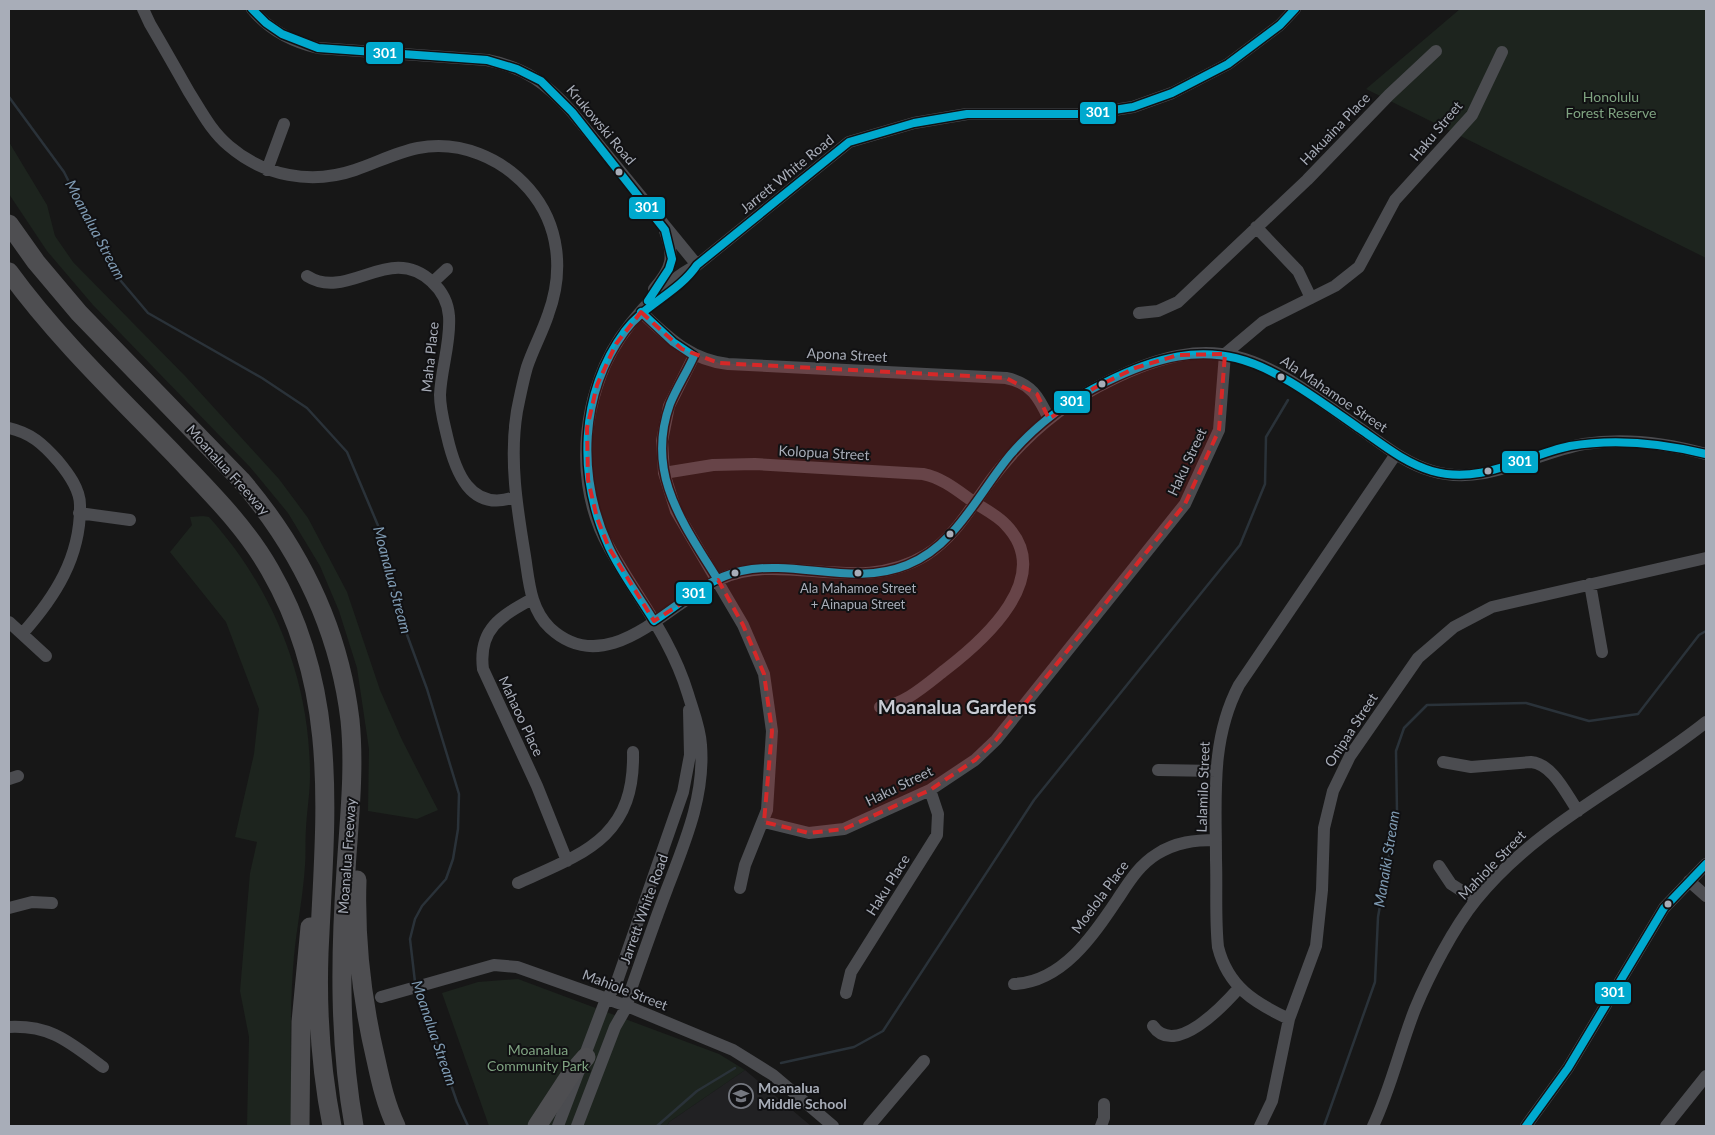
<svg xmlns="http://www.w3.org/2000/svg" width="1715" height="1135" viewBox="0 0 1715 1135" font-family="Lato,sans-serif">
	<rect width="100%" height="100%" fill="#171717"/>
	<path fill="#212123" d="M 745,1070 L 811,1126 L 667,1126 L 669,1122 Z"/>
	<path fill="#1d241e" d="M 1460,9 L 1706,9 L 1706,258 L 1366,89 Z
		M 9,142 L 47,205 L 55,236 L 73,262 L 186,377 L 279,479 L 308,518 L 347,592 L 380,690 L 402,740 L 438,810 L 417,819 L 368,811 L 369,749 L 357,668 L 339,611 L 320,566 L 288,513 L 250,467 L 93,305 L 47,251 L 9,194 Z
		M 203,516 L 209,517 C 273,588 310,679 310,775 C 310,793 307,810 306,828 C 305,841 306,853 305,866 C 303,896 297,926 294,956 C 289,1013 291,1070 292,1126 L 247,1126 L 249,1037 L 240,991 L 250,873 L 257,842 L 235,837 L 254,754 L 259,709 L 226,622 L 170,552 L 192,525 L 190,517 Z
		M 518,979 L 719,1054 L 745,1070 L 669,1122 L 667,1126 L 489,1126 L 442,993 L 478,982 Z"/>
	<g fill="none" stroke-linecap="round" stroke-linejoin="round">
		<path stroke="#2a3239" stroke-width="2.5" d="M 9,97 L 64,172 L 115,274 L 148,313 L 262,378 L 307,408 L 347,452 L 382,535 L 399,613 L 427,689 L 459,794 L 458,829 L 453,859 L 446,879 L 422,906 L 415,919 L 410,939 L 415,982
			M 418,990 L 457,1102 L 468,1126
			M 781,1063 L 854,1047 L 883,1031 L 1034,800 L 1240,545 L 1265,484 L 1266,437 L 1288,400
			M 657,1126 L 697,1091 L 735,1068
			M 1324,1126 L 1375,982 L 1378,917 L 1397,811 L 1396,751 L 1404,728 L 1427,705 L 1526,703 L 1589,721 L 1638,714 L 1699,635 L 1706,631"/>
		<path stroke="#4b4c50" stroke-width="12" d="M 143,9 L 150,24 C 163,46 176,69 189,92 C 201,111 211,131 229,146 C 264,176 311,185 355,170 C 376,163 397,152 418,148 C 460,140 502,158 529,189 C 560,225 564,272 548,315 C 542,333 533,349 527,367 C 523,381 520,396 517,411 C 509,459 517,508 525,556 C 529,581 530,609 550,628 C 607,681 668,604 718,580 C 782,549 857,597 926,555 C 955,537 971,507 991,480 C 1023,437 1063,403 1111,380 C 1228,322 1270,366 1365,432 C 1386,447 1407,464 1432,471 C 1486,487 1533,453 1584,444 C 1626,437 1666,443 1706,454
			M 252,9 C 269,30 293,42 318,48 L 487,60 C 526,68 546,83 572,112 L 697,265
			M 267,170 L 284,124
			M 1256,227 L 1298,271 L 1311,298
			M 307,276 C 348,302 390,242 432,282 C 442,291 448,303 449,316 C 451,342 441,369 440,395 C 440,409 444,423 447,436 C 455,471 470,513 515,497
			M 433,282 L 447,269
			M 654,289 C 672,268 675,258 665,231
			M 641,312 C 668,337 690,360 728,364 L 1006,378 C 1031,383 1039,397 1049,419
			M 1139,313 L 1158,311 L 1178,302 L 1307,180 L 1389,95 L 1436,51
			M 694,356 L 669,406 L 662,441 L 664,473 L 676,511 L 743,625 L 764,674 L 772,731 L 767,810 L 745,865 L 740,888
			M 9,428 C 31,433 43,444 58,461 C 68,473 80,489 80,505 C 81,557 55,597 22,634
			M 664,473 L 713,465 L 755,464 L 923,474 C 943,478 958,491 975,503 C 986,510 998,516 1006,525 C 1056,577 984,640 945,670 C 927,684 903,706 880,707
			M 79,513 L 130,520
			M 1590,584 L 1602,652
			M 532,599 C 501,616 478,629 483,669 L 537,786 L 567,861
			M 9,622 L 46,656
			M 1443,762 L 1471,767 L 1531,762 C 1553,764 1566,794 1578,811
			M 1158,770 L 1216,771
			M 9,779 L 18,776
			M 764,822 L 809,833 L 844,829 L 930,790 L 975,760 L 996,740 L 1185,504 L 1219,430 L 1225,354 L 1263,322 L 1335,286 L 1359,267 L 1395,200 L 1472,115 L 1502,52
			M 1439,866 L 1451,884 L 1476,900
			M 1689,881 L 1706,896
			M 518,883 C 585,853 635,837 633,752
			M 9,908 L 32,902 L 52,903
			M 1014,984 C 1062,982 1093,936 1117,900 C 1129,882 1139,865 1157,854 C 1176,842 1195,840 1216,840
			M 846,993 L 851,972 L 937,835 L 938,814 L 930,790
			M 381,997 L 494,965 L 517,967 L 627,1006 L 733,1050 L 773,1075 L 833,1126
			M 1289,1019 C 1255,1003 1228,987 1218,947 C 1215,919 1217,888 1216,860 C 1216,799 1210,740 1239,685 L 1396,454
			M 1153,1026 C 1175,1058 1224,1005 1239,988
			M 9,1027 C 52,1025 70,1043 103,1067
			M 558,1126 L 606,999 L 615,987 L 683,792 L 690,755 L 689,710
			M 577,1126 L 615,1027 L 627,1006 L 630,992 C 642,958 654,923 667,889 C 685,842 705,796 701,745 C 700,727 693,711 688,694 C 671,638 638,599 610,549 C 578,493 580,423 605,365 C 621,329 661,283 697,265 L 849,142 L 914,123 L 967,114 L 1089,114 L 1133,107 L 1172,93 L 1228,64 L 1280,25 L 1295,9
			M 869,1126 L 924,1061
			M 1101,1126 L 1104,1118 L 1104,1104
			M 1260,1126 L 1272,1101 L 1289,1019 L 1316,946 L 1322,890 L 1324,828 L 1333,791 L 1350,756 L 1418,658 L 1454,627 L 1492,607 L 1706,558
			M 1373,1126 C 1391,1088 1400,1047 1415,1009 C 1429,975 1454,927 1476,900 C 1537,824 1631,782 1706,722
			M 1526,1126 L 1568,1068 L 1664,908 L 1706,864
			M 1666,1126 L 1706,1076"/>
		<path stroke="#4e4e51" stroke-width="19" d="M 9,224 L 36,262 L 79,313 L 241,480 C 300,549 339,629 350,720 C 355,770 349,820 346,870 C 340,956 339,1042 354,1126
			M 9,272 C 57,338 118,396 175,455 C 209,491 245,526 270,570 C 341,693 325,818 319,953 C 317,1010 321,1070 332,1126
			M 357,880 C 355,941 362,1001 376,1060 C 381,1083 386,1105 396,1126
			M 300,1126 L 301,1022 L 310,927
			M 537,1126 L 571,1074 L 586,1057"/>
		<defs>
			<path id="bus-1" d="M 252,9 L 266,23 L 282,34 L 318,48 L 487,60 L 517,69 L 541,81 L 572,112 L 665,230 L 672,259 L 669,269 L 648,301
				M 1295,9 L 1280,25 L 1228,64 L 1172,93 L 1133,107 L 1089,114 L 967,114 L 914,123 L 849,142 L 697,265 C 678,293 645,304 625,331 C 579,394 577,477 609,547 C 621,573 639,596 654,621 C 681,603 709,578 741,571 C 796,559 853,587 907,565 C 956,546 979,492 1011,454 C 1037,424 1071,399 1106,382 C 1220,325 1266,363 1360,429 C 1383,445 1405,463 1432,471 C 1482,485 1523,456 1570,446 C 1616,438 1661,443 1706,454
				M 641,312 L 673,342 L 694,356 C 687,372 677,387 670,404 C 645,474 683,523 718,580
				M 1526,1126 L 1568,1068 L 1664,908 L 1706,864"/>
		</defs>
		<use href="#bus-1" stroke="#111113" stroke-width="11"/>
		<use href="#bus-1" stroke="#00a9ce" stroke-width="8"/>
	</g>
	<path fill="#d62828" fill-opacity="0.2" stroke="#d62828" stroke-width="4" stroke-dasharray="10 6" stroke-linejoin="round" d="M 641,312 L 682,349 L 719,363 L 1006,378 L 1037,394 L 1049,419 L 1094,388 L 1135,368 L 1178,355 L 1225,354 L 1219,430 L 1185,504 L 996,740 L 975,760 L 930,790 L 844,829 L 809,833 L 764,822 L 772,731 L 764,674 L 743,625 L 718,580 L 654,621 L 609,548 L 597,518 L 588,480 L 587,428 L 597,385 L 616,344 Z"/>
	<defs>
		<symbol id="school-ring" viewBox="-11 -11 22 22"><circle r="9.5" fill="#111113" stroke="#757880" stroke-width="1.5"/><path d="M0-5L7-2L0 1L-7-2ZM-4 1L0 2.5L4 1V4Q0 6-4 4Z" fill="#757880"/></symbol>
	</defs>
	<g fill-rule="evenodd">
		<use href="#school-ring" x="727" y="1082" width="28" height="28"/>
	</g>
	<g fill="#a8adb8" stroke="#111113" stroke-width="2">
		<circle cx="619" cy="172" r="4.5"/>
		<circle cx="1281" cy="377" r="4.5"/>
		<circle cx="1102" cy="384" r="4.5"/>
		<circle cx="1488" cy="471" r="4.5"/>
		<circle cx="950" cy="534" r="4.5"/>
		<circle cx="735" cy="573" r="4.5"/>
		<circle cx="858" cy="573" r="4.5"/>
		<circle cx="1668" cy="904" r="4.5"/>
	</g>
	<g text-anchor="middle" stroke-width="4" stroke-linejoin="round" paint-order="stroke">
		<g font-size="13" fill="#a8adb8" stroke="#111113">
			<text x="858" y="593">Ala Mahamoe Street<tspan x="858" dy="16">+ Ainapua Street</tspan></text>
		</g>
		<g font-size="14" fill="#7fa381" stroke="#111113">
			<text x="1611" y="102">Honolulu<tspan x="1611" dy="16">Forest Reserve</tspan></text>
			<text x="538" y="1055">Moanalua<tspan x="538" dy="16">Community Park</tspan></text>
		</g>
		<g font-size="14" fill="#a8adb8" stroke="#111113">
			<text transform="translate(601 125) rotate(50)" y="5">Krukowski Road</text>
			<text transform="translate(1335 129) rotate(-46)" y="5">Hakuaina Place</text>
			<text transform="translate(1436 131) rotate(-50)" y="5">Haku Street</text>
			<text transform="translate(787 174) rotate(-39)" y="5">Jarrett White Road</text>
			<text transform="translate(847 355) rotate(3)" y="5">Apona Street</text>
			<text transform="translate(430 357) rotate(-84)" y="5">Maha Place</text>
			<text transform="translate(1334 394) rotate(34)" y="5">Ala Mahamoe Street</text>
			<text transform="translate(824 453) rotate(3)" y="5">Kolopua Street</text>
			<text transform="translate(1187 462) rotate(-65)" y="5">Haku Street</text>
			<text transform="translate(228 470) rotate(48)" y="5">Moanalua Freeway</text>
			<text transform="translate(521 716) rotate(65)" y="5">Mahaoo Place</text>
			<text transform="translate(1351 730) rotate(-57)" y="5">Onipaa Street</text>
			<text transform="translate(899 786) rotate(-26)" y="5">Haku Street</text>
			<text transform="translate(1203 787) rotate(-88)" y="5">Lalamilo Street</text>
			<text transform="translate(347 856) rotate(-86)" y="5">Moanalua Freeway</text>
			<text transform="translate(1492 865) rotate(-46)" y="5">Mahiole Street</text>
			<text transform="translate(888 885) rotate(-58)" y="5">Haku Place</text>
			<text transform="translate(1100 897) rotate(-54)" y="5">Moelola Place</text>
			<text transform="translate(644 909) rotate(-70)" y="5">Jarrett White Road</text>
			<text transform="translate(625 990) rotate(21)" y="5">Mahiole Street</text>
		</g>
		<g font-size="14" font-weight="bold" fill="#a8adb8" stroke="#111113" text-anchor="start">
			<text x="758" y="1093">Moanalua<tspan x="758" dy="16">Middle School</tspan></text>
		</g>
		<g font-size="15" font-style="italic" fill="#7f9bb3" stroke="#111113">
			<text transform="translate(95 230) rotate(62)" y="5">Moanalua Stream</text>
			<text transform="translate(392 580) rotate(75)" y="5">Moanalua Stream</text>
			<text transform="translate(1387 859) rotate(-81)" y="5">Manaiki Stream</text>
			<text transform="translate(434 1033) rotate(71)" y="5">Moanalua Stream</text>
		</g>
		<g font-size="19" font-weight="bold" fill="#c9ccd4" stroke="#111113">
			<text x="957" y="714">Moanalua Gardens</text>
		</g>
	</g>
	<g stroke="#111113" stroke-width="2">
		<rect x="365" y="41" width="39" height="24" rx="5" fill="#00a9ce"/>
		<rect x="1079" y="101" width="38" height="24" rx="5" fill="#00a9ce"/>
		<rect x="628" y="196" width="38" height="24" rx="5" fill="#00a9ce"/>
		<rect x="1053" y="390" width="38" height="24" rx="5" fill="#00a9ce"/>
		<rect x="1501" y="450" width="38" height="24" rx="5" fill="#00a9ce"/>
		<rect x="675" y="581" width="38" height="24" rx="5" fill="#00a9ce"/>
		<rect x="1594" y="981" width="38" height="24" rx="5" fill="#00a9ce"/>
	</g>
	<g font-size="14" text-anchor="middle" font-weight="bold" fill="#fff">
		<text x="385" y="58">301</text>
		<text x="1098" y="117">301</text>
		<text x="647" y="212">301</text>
		<text x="1072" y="406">301</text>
		<text x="1520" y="466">301</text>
		<text x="694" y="598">301</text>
		<text x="1613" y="997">301</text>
	</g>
	<rect width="1715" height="1135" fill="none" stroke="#a8adb8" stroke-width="20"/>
</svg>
